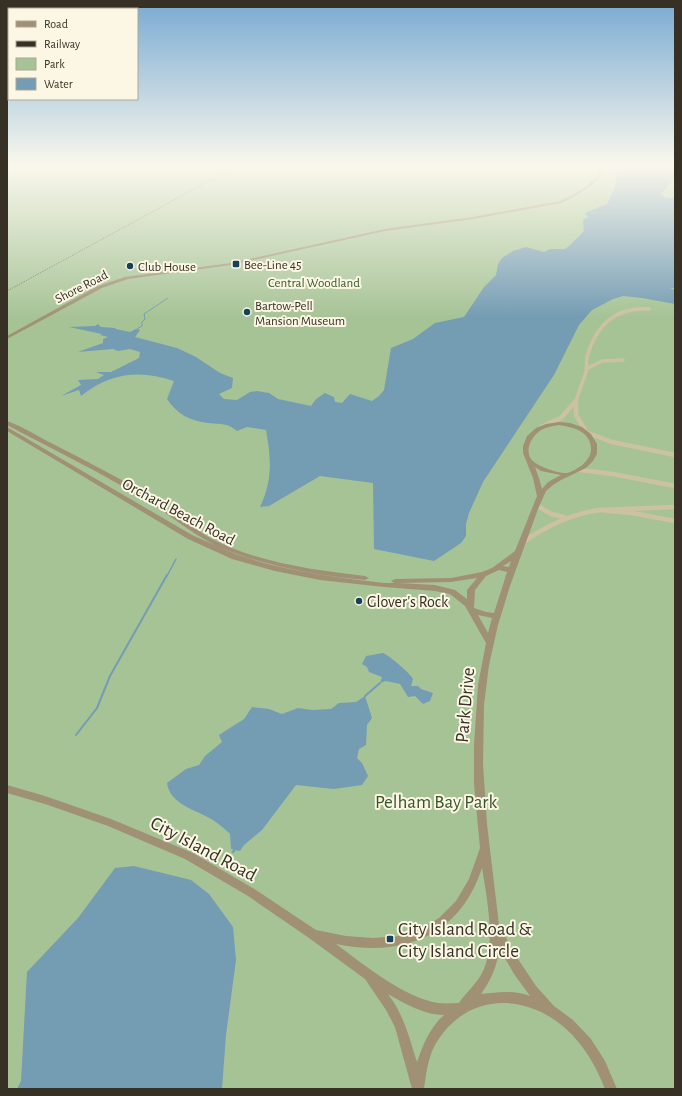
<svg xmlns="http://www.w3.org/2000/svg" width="682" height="1096" viewBox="0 0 682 1096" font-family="'Alegreya Sans',sans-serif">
	<rect width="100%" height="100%" fill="#f3efd7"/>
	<path fill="#a6c396" d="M 7,164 L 630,164 L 625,181 L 614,187 L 607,204 L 592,296 L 675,271 L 675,1089 L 7,1089 Z
		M 675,172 L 675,234 L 658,203 L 662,192 Z"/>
	<path fill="#749cb3" d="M 615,164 L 675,164 L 675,178 L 661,194 L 666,198 L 675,198 L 675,288 L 670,288 L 675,290 L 675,304 L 642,298 L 623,296 L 613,299 L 592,310 L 579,325 L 554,375 L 483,482 L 469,513 L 466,524 L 466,536 L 461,543 L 434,561 L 374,549 L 373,483 L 320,476 L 269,506 L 260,507 C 273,480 271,458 266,430 L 247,427 L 237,431 C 226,422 222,425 208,423 C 190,421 177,414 167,399 L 174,381 C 140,369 109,373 81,396 L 79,390 L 61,396 L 81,385 L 78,380 L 98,379 L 104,375 L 96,372 L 111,372 L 139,358 L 140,352 L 130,349 L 118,351 L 113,349 L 78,352 L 103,343 L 103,339 L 108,337 L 100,335 L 102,334 L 69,327 L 95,326 L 98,324 L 101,327 L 115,328 L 116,329 L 130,332 L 136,329 L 140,330 L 135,337 L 177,348 L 196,357 L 220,373 L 233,378 L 232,388 L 219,394 L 224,399 L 237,400 L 250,392 L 257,391 L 269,393 L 278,399 L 311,406 L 316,399 L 325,393 L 334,397 L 335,402 L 342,403 L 350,394 L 372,401 L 379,396 L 384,390 L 391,348 L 413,339 L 435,323 L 464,317 L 484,287 L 496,275 L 498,264 L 502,258 L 513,251 L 526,247 L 544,252 L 550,249 L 565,249 L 568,247 L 584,231 L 583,220 L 588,217 L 585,213 L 607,204 L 617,181 L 614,176 L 619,170 Z
		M 383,653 C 390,656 410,673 413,679 L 411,686 L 418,686 L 421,689 L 433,693 L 430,701 L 423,704 L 415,696 L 408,697 L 400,684 L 386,681 L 380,683 L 382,677 L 369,672 L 367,667 L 362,664 L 366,656 Z
		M 365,696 L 372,718 L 367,725 L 366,745 L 359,749 L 357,758 L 362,763 L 368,776 L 362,785 L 334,789 L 296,785 L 262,830 L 244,845 L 240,851 L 231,849 L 230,834 C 225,829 219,824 213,820 C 197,810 170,805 167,783 L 186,769 L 199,765 L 205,756 L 222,742 L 219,735 L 244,719 L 252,707 L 269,709 L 282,714 L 298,708 L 312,710 L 331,709 L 339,703 L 356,702 Z
		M 134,866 L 191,880 L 209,894 L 233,927 L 236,960 L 226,1035 L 222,1089 L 17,1089 L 21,1081 L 27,972 L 78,918 L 115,868 Z"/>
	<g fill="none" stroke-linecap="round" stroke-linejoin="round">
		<path stroke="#749cb3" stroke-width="1" d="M 137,329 L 142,326 L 142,322 L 145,319 L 144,314 L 168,298"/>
		<path stroke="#749cb3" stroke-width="1.5" d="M 167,576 L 176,559"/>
		<path stroke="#749cb3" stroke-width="2" d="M 365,696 L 380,683
			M 76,735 L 97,708 L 110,676 L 167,575"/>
		<path stroke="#749cb3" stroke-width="2.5" d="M 233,852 L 236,848"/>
		<path stroke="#ccc2a2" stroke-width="3.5" d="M 586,369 L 602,361 L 623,360
			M 576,402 C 578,392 583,382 586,372 C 587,367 586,362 587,357 C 596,325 616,307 649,309"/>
		<path stroke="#ccc2a2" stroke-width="4.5" d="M 576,401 L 576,415 L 585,430
			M 541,427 L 561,418 L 574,403
			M 588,433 L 612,442 L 675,455
			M 580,470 L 613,474 L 675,486
			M 536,505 L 551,514 L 564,517
			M 675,507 L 599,510 L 632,513 L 675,521
			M 522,543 C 546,526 570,514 599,510"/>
		<path fill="#a09174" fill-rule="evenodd" d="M 595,164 L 598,164 L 602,172 L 599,177 L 591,186 L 572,198 L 561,203 L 473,219 L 385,231 L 231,265 L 128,279 L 102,288 L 7,339 L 7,336 L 98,286 L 125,277 L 231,263 L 385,229 L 473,217 L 560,201 L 576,193 L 588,185 L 597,176 L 598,172 Z
			M 7,421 C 22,426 39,437 53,444 C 88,462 124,480 157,501 C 176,513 192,528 212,539 C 259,563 313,570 365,576 L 369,578 L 365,580 C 314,575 266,566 218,547 C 272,570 327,576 384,583 L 394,583 L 391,581 L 395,579 L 451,578 L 482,572 L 492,568 L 515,551 L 537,496 L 533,478 L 523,453 L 523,446 L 527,436 L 536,428 L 546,424 L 559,422 L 570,423 L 582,427 L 591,434 L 597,444 L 597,454 L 593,461 L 586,468 L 561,480 L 553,485 L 546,491 L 538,509 L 510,586 L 498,625 L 489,665 L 484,705 L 483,764 L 487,824 L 499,925 L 516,956 L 536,986 L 554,1006 L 573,1020 L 591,1039 L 605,1061 L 617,1089 L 605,1089 C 596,1066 584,1045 565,1028 C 523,991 464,994 435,1045 C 428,1058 426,1074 424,1089 L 412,1089 L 395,1027 L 386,1010 L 365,979 L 309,938 L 248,896 L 185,859 L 108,826 L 45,804 L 7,793 L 7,785 L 45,796 L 111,819 L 193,853 L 256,890 L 316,930 L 346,936 L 373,938 L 399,936 L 420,929 L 439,918 L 456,901 L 469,879 L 480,848 L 474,784 L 474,745 L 478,685 L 486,643 L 465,606 L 450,594 L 435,591 L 384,587 L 320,580 L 275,571 L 232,559 L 188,539 L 7,431 L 7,427 L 192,535 L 217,546 C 190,533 168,513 142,498 C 98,471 52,449 7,425 ZM 559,425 C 574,427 592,432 591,451 C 590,457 586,462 581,466 C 578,468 572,472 567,473 C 559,474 536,466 531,459 C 524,449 533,435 541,430 C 547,427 553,426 559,425 ZM 535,467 L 541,471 L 561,475 L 548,482 L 542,489 L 539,478 ZM 511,561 L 509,567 L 503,566 ZM 499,570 L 507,572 L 494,613 L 486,612 L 474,608 L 475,590 L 486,576 ZM 477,578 L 467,590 L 467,599 L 455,590 L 435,585 L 399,583 L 451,582 ZM 478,615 L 492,618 L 488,633 ZM 482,868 C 487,898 496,944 483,971 C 477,984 466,992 459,1003 C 452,1003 445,1004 438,1003 C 405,998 363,964 336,944 C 403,958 460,936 482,868 ZM 499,948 L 514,974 L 530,996 C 514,990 498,992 481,994 C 491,980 498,965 499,948 ZM 388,994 C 405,1004 425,1015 444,1015 C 430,1027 423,1045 417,1062 C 409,1037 404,1015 388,994 Z"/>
		<path stroke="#363025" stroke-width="1" stroke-dasharray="0.5 1.5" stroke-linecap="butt" d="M 7,291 L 240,164"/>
	</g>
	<linearGradient id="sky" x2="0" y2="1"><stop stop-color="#79aad3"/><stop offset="0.52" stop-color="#faf8ed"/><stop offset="1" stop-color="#faf8ed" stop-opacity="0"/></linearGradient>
	<rect width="682" height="318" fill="url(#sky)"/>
	<g fill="#17415b" stroke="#fbf7e4" stroke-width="1.5">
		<rect x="232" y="260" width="8" height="8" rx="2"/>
		<circle cx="130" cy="266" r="4"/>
		<circle cx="247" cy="312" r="4"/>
		<circle cx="359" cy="601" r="4"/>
		<rect x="386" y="935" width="8" height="8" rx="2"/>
	</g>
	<g text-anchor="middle" stroke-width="4" stroke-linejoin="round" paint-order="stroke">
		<g font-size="13" fill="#363025" stroke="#fbf7e4" text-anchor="start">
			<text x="244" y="269">Bee-Line 45</text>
			<text x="138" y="271">Club House</text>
			<text x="255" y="310">Bartow-Pell<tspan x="255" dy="15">Mansion Museum</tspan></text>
		</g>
		<g font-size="13" fill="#365627" stroke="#fbf7e4">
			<text x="314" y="287">Central Woodland</text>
		</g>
		<g font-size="13" fill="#363025" stroke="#fbf7e4">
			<text transform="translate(81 286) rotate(-27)" y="5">Shore Road</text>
		</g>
		<g font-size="16" fill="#363025" stroke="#fbf7e4">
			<text transform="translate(179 511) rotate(28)" y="6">Orchard Beach Road</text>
		</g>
		<g font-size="16" fill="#363025" stroke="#fbf7e4" text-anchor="start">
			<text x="367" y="607">Glover's Rock</text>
		</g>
		<g font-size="19" fill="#363025" stroke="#fbf7e4">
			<text transform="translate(464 705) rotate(-85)" y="7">Park Drive</text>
			<text transform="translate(204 848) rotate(28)" y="7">City Island Road</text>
		</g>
		<g font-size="19" fill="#365627" stroke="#fbf7e4">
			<text x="436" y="808">Pelham Bay Park</text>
		</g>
		<g font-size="19" fill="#363025" stroke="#fbf7e4" text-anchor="start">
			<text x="398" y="935">City Island Road &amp;<tspan x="398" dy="22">City Island Circle</tspan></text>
		</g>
	</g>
	<rect width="682" height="1096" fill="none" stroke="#363025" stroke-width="16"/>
	<rect x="8" y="8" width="130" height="92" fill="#fbf7e4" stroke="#aca798"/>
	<rect x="16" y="21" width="20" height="6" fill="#a09174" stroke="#aca798"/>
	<text x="44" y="28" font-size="12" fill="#363025">Road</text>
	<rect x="16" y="41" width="20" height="6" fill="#363025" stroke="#aca798"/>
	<text x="44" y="48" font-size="12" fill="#363025">Railway</text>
	<rect x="16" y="58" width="20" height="12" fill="#a6c396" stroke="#aca798"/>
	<text x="44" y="68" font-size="12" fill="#363025">Park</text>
	<rect x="16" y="78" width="20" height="12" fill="#749cb3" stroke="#aca798"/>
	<text x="44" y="88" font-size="12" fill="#363025">Water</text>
</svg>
